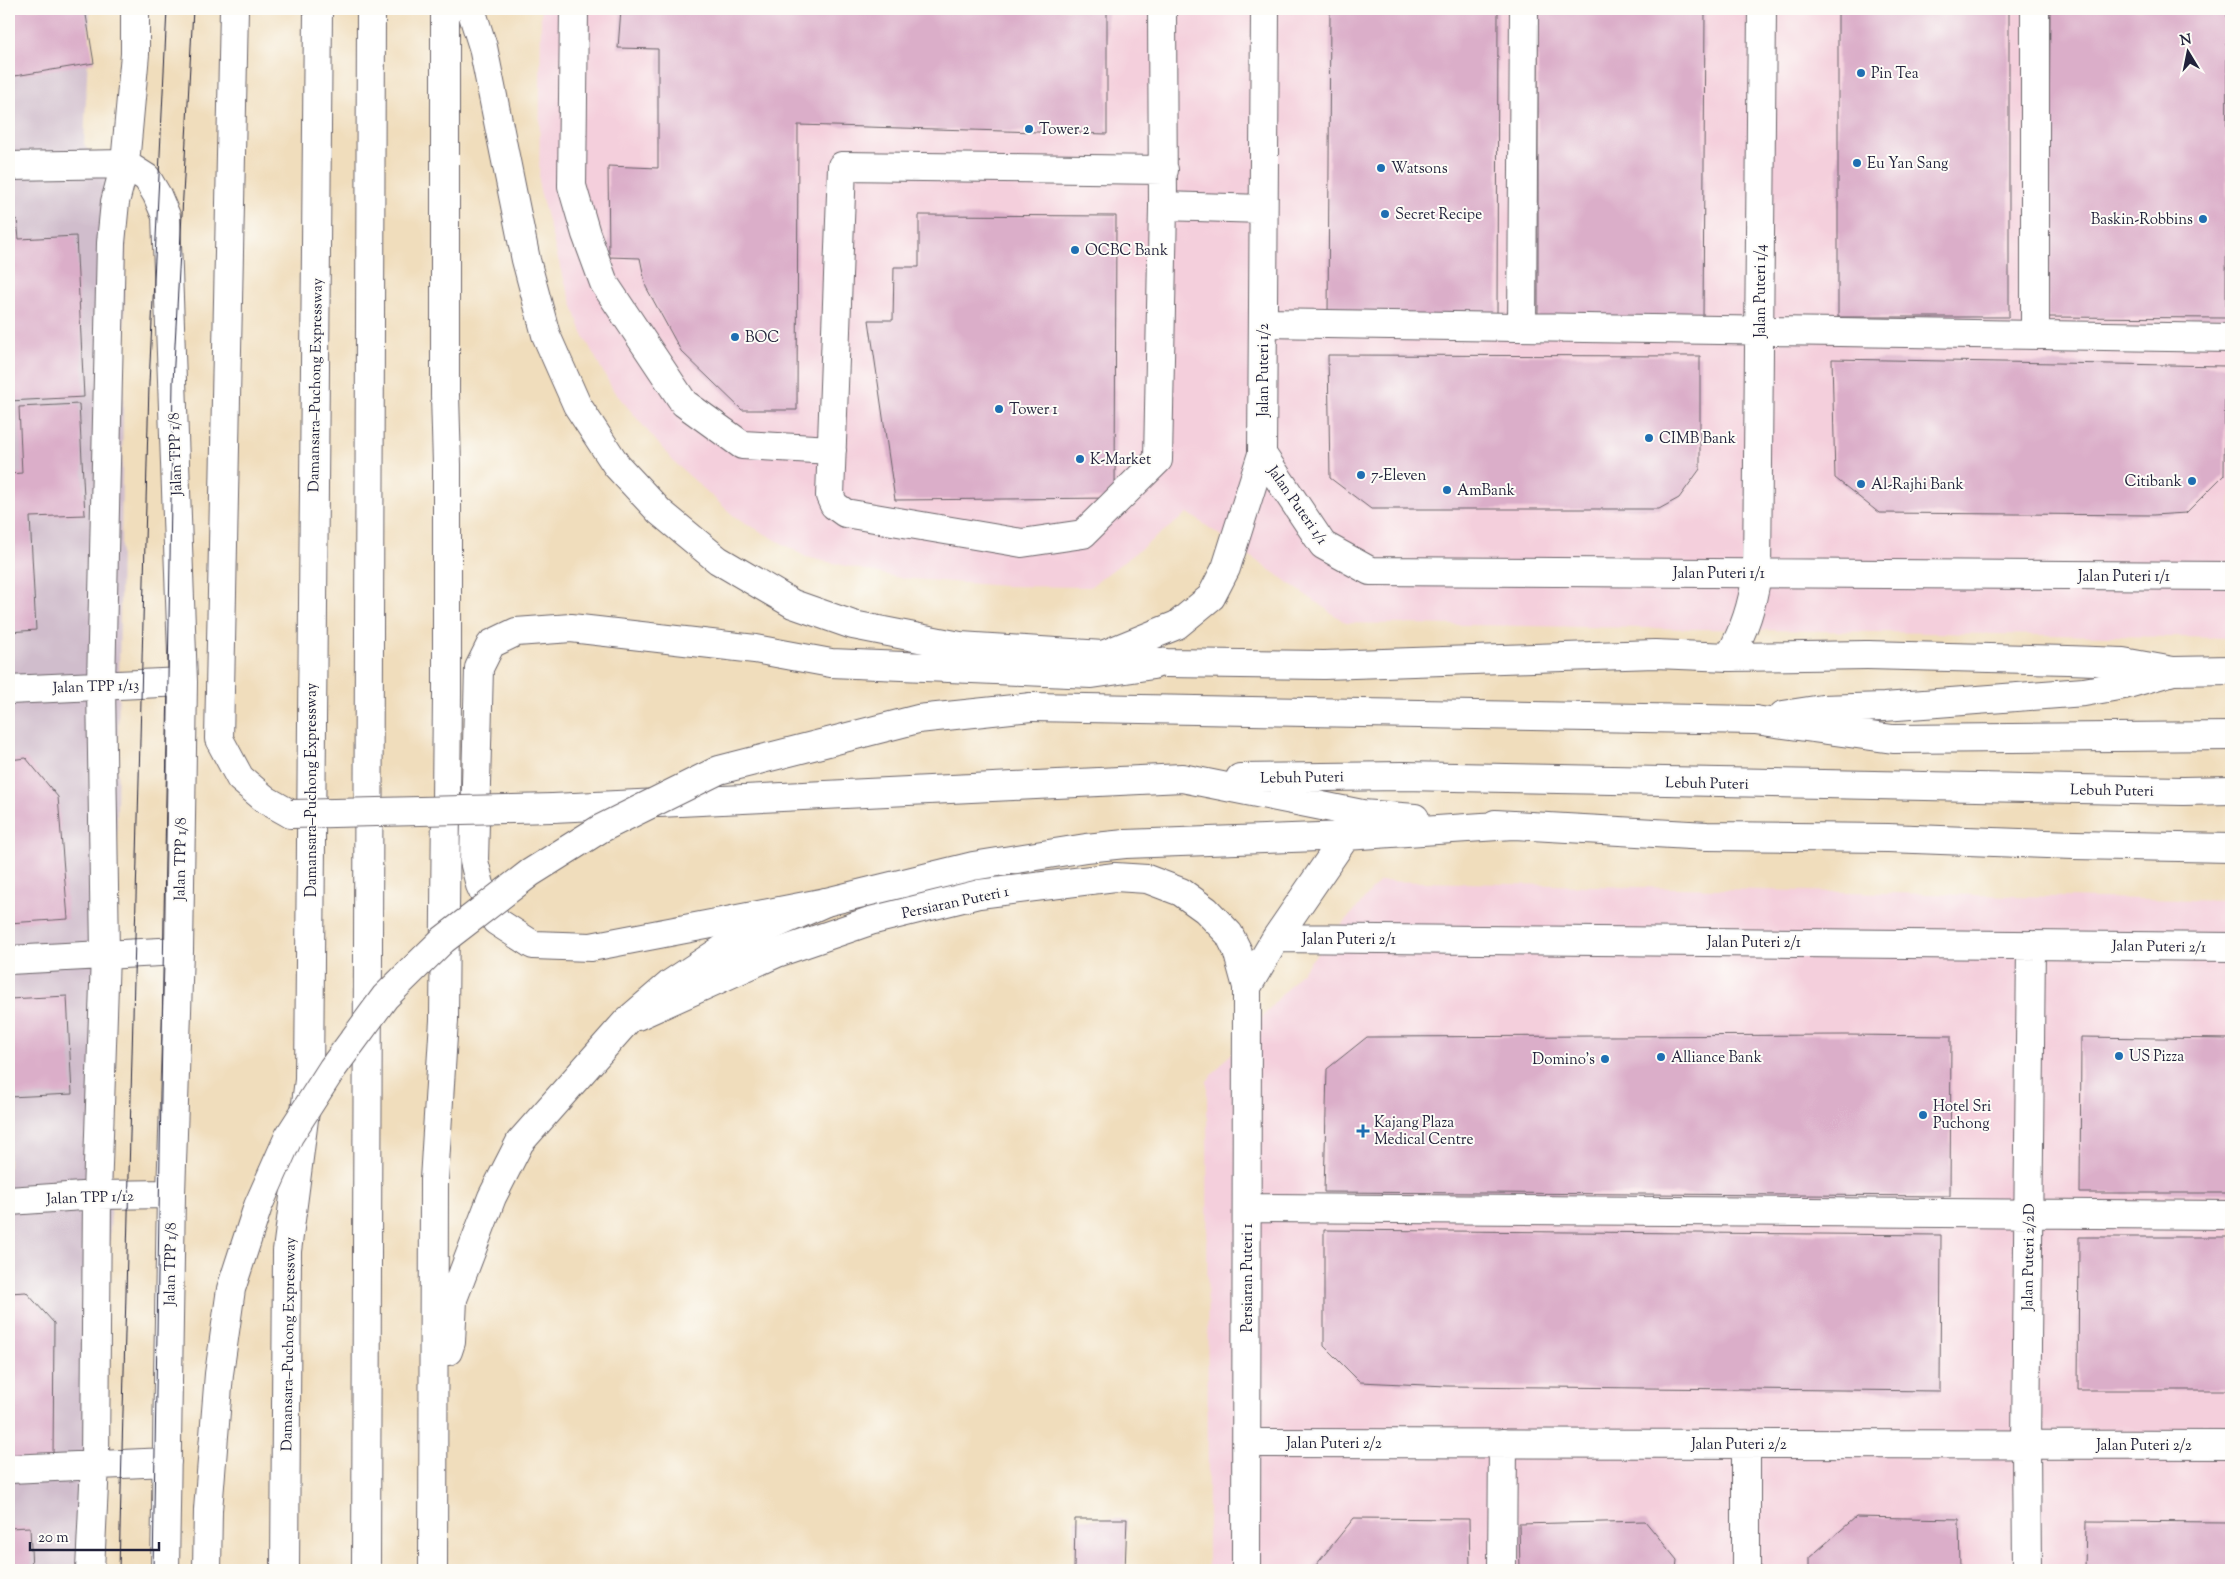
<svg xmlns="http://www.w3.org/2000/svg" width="2240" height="1579" viewBox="0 0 2240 1579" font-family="'Sorts Mill Goudy',serif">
	<rect width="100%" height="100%" fill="#fdfcf7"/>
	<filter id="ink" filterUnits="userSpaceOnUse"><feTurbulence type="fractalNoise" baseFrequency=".02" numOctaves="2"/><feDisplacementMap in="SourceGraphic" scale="10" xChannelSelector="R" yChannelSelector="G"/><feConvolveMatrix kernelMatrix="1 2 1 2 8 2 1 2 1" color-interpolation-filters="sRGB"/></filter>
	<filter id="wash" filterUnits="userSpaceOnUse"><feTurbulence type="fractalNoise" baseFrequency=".0096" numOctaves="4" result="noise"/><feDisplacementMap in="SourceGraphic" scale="20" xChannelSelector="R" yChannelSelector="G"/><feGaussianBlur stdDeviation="1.12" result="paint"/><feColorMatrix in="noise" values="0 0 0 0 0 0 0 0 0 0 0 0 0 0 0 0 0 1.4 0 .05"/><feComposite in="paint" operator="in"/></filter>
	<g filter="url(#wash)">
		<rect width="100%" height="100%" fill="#f0ddbc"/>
		<path fill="#f4cfdc" d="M 541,9 L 2231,9 L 2231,638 L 1346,623 L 1188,513 L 1090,587 L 1004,586 L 900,578 L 806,557 L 735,517 L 673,461 L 613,390 L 582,333 L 561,270 L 539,187 Z
			M 1380,881 L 2231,901 L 2231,1570 L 1208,1570 L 1207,1081 Z"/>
		<path fill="#d0bdcc" d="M 9,9 L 90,9 L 84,144 L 126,208 L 111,1211 L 91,1570 L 9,1570 Z"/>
		<g id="blocks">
			<path fill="#dbaec9" d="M 9,9 L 85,9 L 94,63 L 9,77 Z
				M 621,9 L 1107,9 L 1107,134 L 798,125 L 797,410 L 742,410 L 681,351 L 646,287 L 640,258 L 609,257 L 608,166 L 658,168 L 658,49 L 618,48 Z
				M 1330,9 L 1498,9 L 1497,318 L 1328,317 Z
				M 1538,9 L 1705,9 L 1703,320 L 1538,320 Z
				M 1838,9 L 2009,9 L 2009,317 L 1838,317 Z
				M 2050,9 L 2227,9 L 2226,318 L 2048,317 Z
				M 919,215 L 1116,216 L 1115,498 L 895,500 L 869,320 L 893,320 L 894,267 L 919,267 Z
				M 17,219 L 19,239 L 76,236 L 84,397 L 9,401 L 9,220 Z
				M 1328,355 L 1700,356 L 1700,469 L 1679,498 L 1659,509 L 1371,509 L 1330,478 Z
				M 1832,359 L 2225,366 L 2224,475 L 2186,513 L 2153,515 L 1879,513 L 1835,478 Z
				M 79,404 L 85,515 L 30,517 L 36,630 L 9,632 L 9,474 L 22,473 L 19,407 Z
				M 26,758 L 58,797 L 68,919 L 9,923 L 9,760 Z
				M 67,996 L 72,1094 L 9,1097 L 9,999 Z
				M 1846,1035 L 1951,1036 L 1950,1196 L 1324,1192 L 1327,1069 L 1367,1037 Z
				M 2081,1037 L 2231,1039 L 2231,1193 L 2080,1193 Z
				M 1324,1230 L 1941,1235 L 1940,1391 L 1447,1386 L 1360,1382 L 1324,1346 Z
				M 2079,1237 L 2231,1237 L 2231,1390 L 2078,1390 Z
				M 26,1292 L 54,1323 L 53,1460 L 9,1462 L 9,1293 Z
				M 1856,1517 L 1959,1519 L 1960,1570 L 1809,1570 L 1809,1558 Z
				M 1354,1518 L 1469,1519 L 1470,1570 L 1312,1570 Z
				M 1075,1519 L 1127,1519 L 1125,1570 L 1074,1570 Z
				M 1645,1521 L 1677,1560 L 1676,1570 L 1520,1570 L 1519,1524 Z
				M 2086,1521 L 2231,1522 L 2231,1570 L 2085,1570 Z
				M 30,1527 L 32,1570 L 9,1570 L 9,1528 Z"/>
		</g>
	</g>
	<g filter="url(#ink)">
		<use href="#blocks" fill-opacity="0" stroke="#6a6368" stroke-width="1"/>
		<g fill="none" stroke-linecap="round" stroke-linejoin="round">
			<defs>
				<path id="minor" d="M 574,9 L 572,186 L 586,234 L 604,283 L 684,403 L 742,445 L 832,450
					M 1162,9 L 1163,206 L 1158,460 L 1083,534 L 1022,543 L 845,513 L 834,505 L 830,496 L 842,166 L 1164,170
					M 2035,9 L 2035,335
					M 9,166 L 125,164 L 147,178 L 157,195 L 166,216 L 183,682 L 179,951 L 171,1194 L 165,1570
					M 1163,206 L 1263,209
					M 1263,323 L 2231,338
					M 1522,327 L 1524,9
					M 1262,454 L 1323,545 L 1370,571 L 2231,576
					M 1103,655 L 1177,625 L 1211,597 L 1226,568 L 1262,454 L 1265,9
					M 1729,657 C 1745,629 1752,606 1757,574 L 1762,9
					M 9,690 L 183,682
					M 1276,938 L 2231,947
					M 9,960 L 179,951
					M 1247,987 L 1276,938 L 1346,836
					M 637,1016 L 777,953 L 870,921 L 979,894 L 1115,877 L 1147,879 L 1181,892 L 1206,910 L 1229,934 L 1237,950 L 1247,987 L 1246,1570
					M 9,1201 L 97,1195 L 171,1194
					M 1247,1208 L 2231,1215
					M 1247,1443 L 2231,1445
					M 9,1469 L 167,1462
					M 90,1570 L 95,1464 L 97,1195 L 105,954 L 101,685 L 111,243 L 115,202 L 125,164 L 135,54 L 135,9
					M 1502,1570 L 1503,1443
					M 1746,1570 L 1746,1444
					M 2027,1570 L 2026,1445 L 2031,945"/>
				<path id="major" d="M 1867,655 L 2068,660 L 2123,662 L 2173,671 L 2231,670
					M 1153,665 L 1092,674 L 831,663 L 755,649 L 571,628 L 516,632 L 491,644 L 479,668 L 474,861 L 480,885 L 496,921 L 533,945 L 591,947 L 826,902 L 973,866 L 1086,848 L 1125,844 L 1346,836 L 1513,825
					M 1783,715 L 1822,709 L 1884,707 L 2084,692 L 2124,685 L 2173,671
					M 1755,720 L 1893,739 L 2231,736
					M 1240,778 L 1403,776 L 2183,791 L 2231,790
					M 553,808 L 1182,778 L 1362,814 L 1415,818
					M 1495,824 L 1707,836 L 1888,838 L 2074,845 L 2231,848"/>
				<path id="highway" d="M 234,9 L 219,739 L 240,778 L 266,800 L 291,814
					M 471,9 L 483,47 L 526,260 L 546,335 L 577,405 L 617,466 L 660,512 L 718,560 L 793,604 L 853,625 L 960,646 L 1103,655 L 1166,663 L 1324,665 L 1655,654 L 1729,657 L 1867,655
					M 1031,707 L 1755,720
					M 448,1351 L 451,1342 L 453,1299 L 492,1197 L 520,1142 L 627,1021 L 670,984 L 729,945 L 826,902
					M 207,1570 L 208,1510
					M 285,1570 L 287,1251 L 309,1080 L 318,9
					M 366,1570 L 371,9
					M 433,1570 L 434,1180 L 444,1020 L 447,694 L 447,465 L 445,395 L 445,9"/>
			</defs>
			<use href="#minor" stroke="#6a6368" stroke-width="30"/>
			<use href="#major" stroke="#6a6368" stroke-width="30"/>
			<use href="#highway" stroke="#6a6368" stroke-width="30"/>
			<use href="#minor" stroke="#fff" stroke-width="28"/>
			<use href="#major" stroke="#fff" stroke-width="28"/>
			<use href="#highway" stroke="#fff" stroke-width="28"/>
			<path stroke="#22223b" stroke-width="1" d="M 119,1570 L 149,384 L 167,9
				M 153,1570 L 173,382 L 193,9"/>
			<defs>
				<path id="major-bridge" d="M 291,814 L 553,808"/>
				<path id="highway-bridge" d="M 208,1510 L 219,1374 L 231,1289 L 258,1206 L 289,1136 L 332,1069 L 385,997 L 443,940 L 530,873 L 600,829 L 719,770 L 918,719 L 1031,707"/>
			</defs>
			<use href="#major-bridge" stroke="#6a6368" stroke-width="30" stroke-linecap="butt"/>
			<use href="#highway-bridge" stroke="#6a6368" stroke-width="30" stroke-linecap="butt"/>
			<use href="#major-bridge" stroke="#fff" stroke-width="28"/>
			<use href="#highway-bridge" stroke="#fff" stroke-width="28"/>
		</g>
	</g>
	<g fill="#1f6fb2" stroke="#fdfcf7" stroke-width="2">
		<circle cx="1861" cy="73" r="5"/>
		<circle cx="1029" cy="129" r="5"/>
		<circle cx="1857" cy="163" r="5"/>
		<circle cx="1381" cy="168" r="5"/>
		<circle cx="1385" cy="214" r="5"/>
		<circle cx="2203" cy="219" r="5"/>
		<circle cx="1075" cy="250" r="5"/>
		<circle cx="735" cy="337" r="5"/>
		<circle cx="999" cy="409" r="5"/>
		<circle cx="1649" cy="438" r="5"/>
		<circle cx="1080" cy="459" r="5"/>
		<circle cx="1361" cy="475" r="5"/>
		<circle cx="2192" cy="481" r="5"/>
		<circle cx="1861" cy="484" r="5"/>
		<circle cx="1447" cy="490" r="5"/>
		<circle cx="2119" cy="1056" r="5"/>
		<circle cx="1661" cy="1057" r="5"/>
		<circle cx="1605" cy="1059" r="5"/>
		<circle cx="1923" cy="1115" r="5"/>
		<path d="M1360.5 1123.5h5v5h5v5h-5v5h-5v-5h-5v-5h5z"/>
	</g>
	<g text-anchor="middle" stroke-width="4" stroke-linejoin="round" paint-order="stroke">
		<g font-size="15" fill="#22223b" stroke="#fdfcf7" text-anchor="start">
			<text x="1871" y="78">Pin Tea</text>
			<text x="1039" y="134">Tower 2</text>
			<text x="1867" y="168">Eu Yan Sang</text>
			<text x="1391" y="173">Watsons</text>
			<text x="1395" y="219">Secret Recipe</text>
			<text x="2193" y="224" text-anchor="end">Baskin-Robbins</text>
			<text x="1085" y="255">OCBC Bank</text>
			<text x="745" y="342">BOC</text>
			<text x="1009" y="414">Tower 1</text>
			<text x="1659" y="443">CIMB Bank</text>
			<text x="1090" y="464">K-Market</text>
			<text x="1371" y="480">7-Eleven</text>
			<text x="2182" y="486" text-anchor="end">Citibank</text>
			<text x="1871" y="489">Al-Rajhi Bank</text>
			<text x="1457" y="495">AmBank</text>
			<text x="2129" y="1061">US Pizza</text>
			<text x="1671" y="1062">Alliance Bank</text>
			<text x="1595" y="1064" text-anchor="end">Domino's</text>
			<text x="1933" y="1111">Hotel Sri<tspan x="1933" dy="17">Puchong</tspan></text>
			<text x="1374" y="1127">Kajang Plaza<tspan x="1374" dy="17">Medical Centre</tspan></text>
		</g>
		<g font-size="15" fill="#22223b" stroke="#fdfcf7">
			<text transform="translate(1760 291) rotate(-90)" y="5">Jalan Puteri 1/4</text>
			<text transform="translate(1263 370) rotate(-90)" y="5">Jalan Puteri 1/2</text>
			<text transform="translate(315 385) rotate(-89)" y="5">Damansara–Puchong Expressway</text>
			<text transform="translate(175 454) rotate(-92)" y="5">Jalan TPP 1/8</text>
			<text transform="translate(1298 505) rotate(55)" y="5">Jalan Puteri 1/1</text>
			<text x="1719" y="578">Jalan Puteri 1/1</text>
			<text x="2124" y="581">Jalan Puteri 1/1</text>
			<text transform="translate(96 686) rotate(-2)" y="5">Jalan TPP 1/13</text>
			<text transform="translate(1302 777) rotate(-1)" y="5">Lebuh Puteri</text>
			<text transform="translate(1707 783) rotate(1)" y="5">Lebuh Puteri</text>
			<text transform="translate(311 790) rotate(-90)" y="5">Damansara–Puchong Expressway</text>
			<text transform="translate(2112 790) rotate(1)" y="5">Lebuh Puteri</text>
			<text transform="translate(180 859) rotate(-89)" y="5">Jalan TPP 1/8</text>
			<text transform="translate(955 902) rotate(-12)" y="5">Persiaran Puteri 1</text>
			<text x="1349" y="944">Jalan Puteri 2/1</text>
			<text x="1754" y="947">Jalan Puteri 2/1</text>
			<text transform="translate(2159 946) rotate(1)" y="5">Jalan Puteri 2/1</text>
			<text transform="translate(90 1197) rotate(-2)" y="5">Jalan TPP 1/12</text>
			<text transform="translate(2028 1257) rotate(-89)" y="5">Jalan Puteri 2/2D</text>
			<text transform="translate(170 1264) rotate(-89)" y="5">Jalan TPP 1/8</text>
			<text transform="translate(1247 1278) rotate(-90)" y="5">Persiaran Puteri 1</text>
			<text transform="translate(288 1344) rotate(-89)" y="5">Damansara–Puchong Expressway</text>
			<text x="1334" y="1448">Jalan Puteri 2/2</text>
			<text x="1739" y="1449">Jalan Puteri 2/2</text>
			<text x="2144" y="1450">Jalan Puteri 2/2</text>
		</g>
	</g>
	<rect width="2240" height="1579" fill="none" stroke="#fdfcf7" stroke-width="30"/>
	<g transform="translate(2188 52) rotate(350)" stroke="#fdfcf7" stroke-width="4" paint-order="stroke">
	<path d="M0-4L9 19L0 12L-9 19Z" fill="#22223b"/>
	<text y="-8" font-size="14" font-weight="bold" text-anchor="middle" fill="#22223b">N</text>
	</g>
	<path d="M30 1542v8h129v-8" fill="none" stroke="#22223b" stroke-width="2.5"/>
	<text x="38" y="1542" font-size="15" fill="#22223b" stroke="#fdfcf7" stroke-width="4" paint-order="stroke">20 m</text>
</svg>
